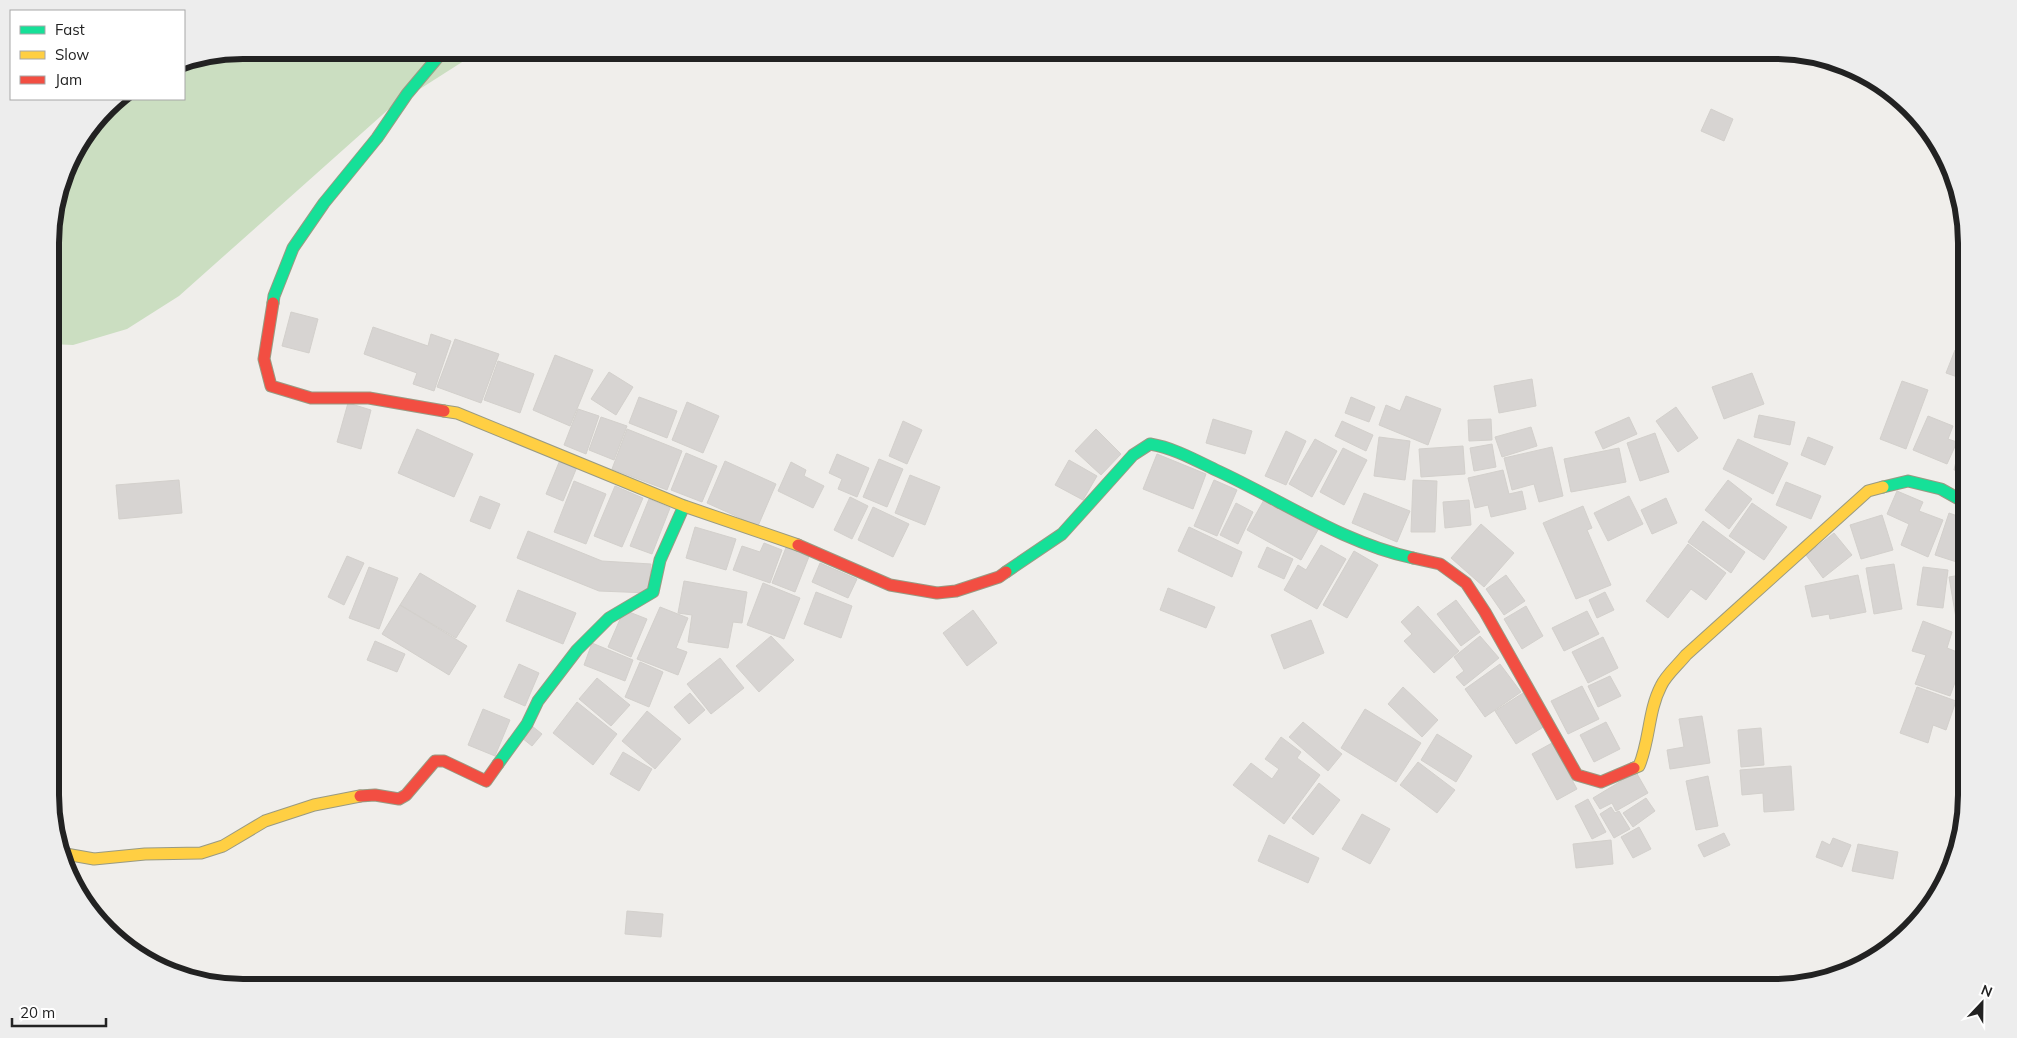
<svg xmlns="http://www.w3.org/2000/svg" width="2017" height="1038" viewBox="0 0 2017 1038" font-family="Mulish,sans-serif">
	<rect width="100%" height="100%" fill="#f0eeeb"/>
	<path fill="#cbdec1" d="M 243,50 L 481,50 L 390,108 L 179,296 L 127,329 L 73,345 L 51,344 L 50,230 L 70,158 L 115,99 L 184,99 L 184,62 Z"/>
	<path fill="#d7d4d2" stroke="#d3d0cc" d="M 1711,109 L 1733,119 L 1724,141 L 1701,131 Z
		M 291,312 L 318,319 L 309,353 L 282,346 Z
		M 373,327 L 428,346 L 431,334 L 451,341 L 434,391 L 413,384 L 417,373 L 364,354 Z
		M 455,339 L 499,354 L 481,403 L 437,387 Z
		M 1955,350 L 1966,354 L 1966,380 L 1946,373 Z
		M 555,355 L 593,370 L 570,426 L 533,410 Z
		M 498,361 L 534,374 L 520,413 L 484,400 Z
		M 609,372 L 633,387 L 616,415 L 591,399 Z
		M 1752,373 L 1764,404 L 1724,419 L 1712,387 Z
		M 1532,379 L 1536,406 L 1499,413 L 1494,386 Z
		M 1902,381 L 1928,390 L 1906,449 L 1880,439 Z
		M 1406,396 L 1441,409 L 1428,445 L 1379,425 L 1386,405 L 1400,411 Z
		M 639,397 L 677,411 L 667,438 L 629,423 Z
		M 1351,397 L 1375,407 L 1369,422 L 1345,413 Z
		M 687,402 L 719,416 L 703,453 L 672,440 Z
		M 348,403 L 371,410 L 361,449 L 337,442 Z
		M 1676,407 L 1698,438 L 1678,452 L 1656,421 Z
		M 578,409 L 599,416 L 586,454 L 564,445 Z
		M 1759,415 L 1795,422 L 1790,445 L 1754,437 Z
		M 1928,416 L 1953,426 L 1948,439 L 1957,442 L 1947,464 L 1913,450 Z
		M 601,417 L 627,426 L 614,460 L 589,450 Z
		M 1629,417 L 1637,434 L 1603,449 L 1595,432 Z
		M 1966,418 L 1966,472 L 1954,470 Z
		M 1213,419 L 1252,431 L 1245,454 L 1206,443 Z
		M 1491,419 L 1492,440 L 1469,441 L 1468,420 Z
		M 903,421 L 922,430 L 907,464 L 889,456 Z
		M 1342,421 L 1373,435 L 1366,451 L 1335,436 Z
		M 1531,427 L 1537,446 L 1502,457 L 1495,437 Z
		M 417,429 L 473,454 L 454,497 L 398,473 Z
		M 627,429 L 682,451 L 667,490 L 612,469 Z
		M 1096,429 L 1121,454 L 1101,475 L 1075,451 Z
		M 1286,431 L 1306,441 L 1286,485 L 1265,476 Z
		M 1655,433 L 1669,472 L 1640,481 L 1627,443 Z
		M 1379,437 L 1410,441 L 1405,480 L 1374,476 Z
		M 1808,437 L 1833,447 L 1825,465 L 1801,455 Z
		M 1315,439 L 1337,451 L 1312,497 L 1289,484 Z
		M 1738,439 L 1788,463 L 1773,494 L 1723,469 Z
		M 1492,444 L 1496,467 L 1474,471 L 1470,448 Z
		M 1463,446 L 1465,474 L 1421,477 L 1419,449 Z
		M 1552,447 L 1563,496 L 1539,502 L 1534,484 L 1512,490 L 1504,458 Z
		M 1343,448 L 1367,460 L 1344,505 L 1320,492 Z
		M 1619,448 L 1626,482 L 1571,492 L 1564,459 Z
		M 686,453 L 717,466 L 702,502 L 671,490 Z
		M 837,454 L 869,468 L 857,497 L 838,489 L 842,479 L 829,473 Z
		M 1157,454 L 1206,474 L 1193,509 L 1143,489 Z
		M 879,459 L 903,469 L 887,507 L 863,497 Z
		M 560,460 L 577,467 L 563,501 L 546,494 Z
		M 1069,460 L 1097,476 L 1083,500 L 1055,485 Z
		M 725,461 L 776,484 L 758,526 L 707,503 Z
		M 791,462 L 806,470 L 804,476 L 824,486 L 813,508 L 778,491 Z
		M 1503,470 L 1509,494 L 1522,491 L 1526,509 L 1491,517 L 1488,505 L 1475,508 L 1468,478 Z
		M 910,475 L 940,487 L 925,525 L 895,513 Z
		M 179,480 L 182,513 L 119,519 L 116,485 Z
		M 1214,480 L 1237,490 L 1217,536 L 1194,526 Z
		M 1413,480 L 1437,481 L 1435,532 L 1411,532 Z
		M 1728,480 L 1752,499 L 1729,529 L 1705,510 Z
		M 574,481 L 606,494 L 586,544 L 554,532 Z
		M 1786,482 L 1821,496 L 1811,519 L 1776,505 Z
		M 615,486 L 643,498 L 622,547 L 594,536 Z
		M 1897,491 L 1923,502 L 1919,511 L 1943,520 L 1928,557 L 1901,545 L 1909,524 L 1887,514 Z
		M 1364,493 L 1410,511 L 1397,542 L 1352,523 Z
		M 480,496 L 500,504 L 490,529 L 470,521 Z
		M 1629,496 L 1643,524 L 1608,541 L 1594,513 Z
		M 850,497 L 868,506 L 852,539 L 834,530 Z
		M 1265,498 L 1319,528 L 1301,560 L 1247,530 Z
		M 1666,498 L 1677,523 L 1652,534 L 1641,510 Z
		M 649,499 L 670,508 L 652,554 L 630,546 Z
		M 1469,500 L 1471,525 L 1445,528 L 1443,502 Z
		M 1236,503 L 1253,512 L 1238,544 L 1220,535 Z
		M 1752,503 L 1787,527 L 1764,560 L 1729,536 Z
		M 1583,506 L 1592,528 L 1587,530 L 1611,585 L 1576,599 L 1543,523 Z
		M 873,507 L 909,524 L 893,557 L 858,540 Z
		M 1949,513 L 1966,519 L 1966,565 L 1935,555 Z
		M 1882,515 L 1893,550 L 1861,559 L 1850,525 Z
		M 1703,521 L 1745,552 L 1731,573 L 1688,542 Z
		M 1481,524 L 1514,553 L 1484,587 L 1451,558 Z
		M 695,527 L 736,539 L 726,570 L 686,558 Z
		M 1189,527 L 1242,552 L 1232,577 L 1178,551 Z
		M 528,531 L 602,561 L 651,564 L 649,593 L 599,591 L 517,558 Z
		M 1834,533 L 1852,555 L 1823,578 L 1806,555 Z
		M 764,543 L 782,550 L 770,583 L 733,570 L 742,546 L 760,552 Z
		M 1688,544 L 1726,573 L 1706,600 L 1691,589 L 1668,618 L 1646,601 Z
		M 787,545 L 810,554 L 795,592 L 772,583 Z
		M 1321,545 L 1346,559 L 1317,609 L 1284,590 L 1298,565 L 1306,570 Z
		M 1267,547 L 1293,559 L 1284,579 L 1258,567 Z
		M 1354,551 L 1378,565 L 1347,618 L 1323,605 Z
		M 347,556 L 364,563 L 344,605 L 328,597 Z
		M 820,563 L 857,579 L 848,598 L 812,582 Z
		M 1894,564 L 1902,609 L 1874,614 L 1866,568 Z
		M 369,567 L 398,578 L 379,629 L 349,618 Z
		M 1923,567 L 1948,570 L 1943,608 L 1917,605 Z
		M 420,573 L 476,606 L 456,638 L 400,605 Z
		M 1966,574 L 1966,616 L 1956,618 L 1949,577 Z
		M 1506,575 L 1525,601 L 1504,615 L 1486,589 Z
		M 1858,575 L 1866,612 L 1830,619 L 1829,614 L 1812,617 L 1805,586 Z
		M 684,581 L 747,592 L 742,623 L 733,622 L 728,648 L 688,642 L 692,615 L 678,613 Z
		M 763,583 L 800,598 L 784,639 L 747,625 Z
		M 1168,588 L 1215,607 L 1206,628 L 1160,610 Z
		M 518,590 L 576,613 L 563,644 L 506,621 Z
		M 816,592 L 852,606 L 841,638 L 804,624 Z
		M 1605,592 L 1614,610 L 1597,618 L 1589,600 Z
		M 1456,600 L 1480,632 L 1461,646 L 1437,614 Z
		M 400,605 L 467,646 L 449,675 L 382,634 Z
		M 1418,606 L 1459,651 L 1434,673 L 1404,641 L 1412,634 L 1401,622 Z
		M 1526,606 L 1543,636 L 1522,649 L 1504,619 Z
		M 660,607 L 688,618 L 676,648 L 687,652 L 678,675 L 637,659 Z
		M 624,610 L 647,619 L 631,657 L 608,647 Z
		M 973,610 L 997,643 L 967,666 L 943,633 Z
		M 1587,611 L 1599,634 L 1564,651 L 1552,628 Z
		M 1311,620 L 1324,653 L 1284,669 L 1271,635 Z
		M 1923,621 L 1952,632 L 1947,648 L 1965,655 L 1950,696 L 1915,684 L 1926,655 L 1912,651 Z
		M 1967,625 L 1967,647 L 1958,629 Z
		M 771,636 L 794,660 L 759,692 L 736,666 Z
		M 1480,636 L 1499,658 L 1464,686 L 1456,677 L 1464,671 L 1454,657 Z
		M 1603,637 L 1618,668 L 1588,683 L 1572,652 Z
		M 375,641 L 405,654 L 397,672 L 367,660 Z
		M 592,643 L 633,660 L 625,681 L 584,665 Z
		M 720,658 L 744,688 L 711,714 L 687,684 Z
		M 640,662 L 663,672 L 649,707 L 625,697 Z
		M 519,664 L 539,673 L 525,706 L 504,697 Z
		M 1500,664 L 1521,692 L 1485,717 L 1465,689 Z
		M 1610,676 L 1621,696 L 1598,707 L 1588,686 Z
		M 597,678 L 630,705 L 611,726 L 579,699 Z
		M 1582,686 L 1599,719 L 1568,734 L 1551,701 Z
		M 1403,687 L 1438,720 L 1422,737 L 1388,704 Z
		M 1917,687 L 1956,701 L 1946,730 L 1933,725 L 1928,743 L 1900,733 Z
		M 690,693 L 705,710 L 689,724 L 674,707 Z
		M 1523,693 L 1545,726 L 1516,744 L 1495,711 Z
		M 577,702 L 617,734 L 593,765 L 553,733 Z
		M 483,709 L 510,720 L 495,756 L 468,745 Z
		M 1365,709 L 1421,743 L 1396,782 L 1341,748 Z
		M 647,711 L 681,739 L 655,769 L 622,741 Z
		M 1702,716 L 1710,763 L 1670,769 L 1667,750 L 1684,747 L 1679,719 Z
		M 1303,722 L 1342,754 L 1328,771 L 1289,737 Z
		M 1606,722 L 1620,749 L 1594,762 L 1580,735 Z
		M 532,726 L 542,734 L 532,746 L 522,738 Z
		M 1761,728 L 1764,765 L 1741,767 L 1738,730 Z
		M 1437,734 L 1472,756 L 1456,782 L 1421,760 Z
		M 1281,737 L 1301,752 L 1297,758 L 1320,775 L 1284,824 L 1233,785 L 1251,763 L 1272,779 L 1279,769 L 1265,759 Z
		M 1552,743 L 1577,789 L 1557,800 L 1532,754 Z
		M 623,752 L 652,769 L 639,791 L 610,774 Z
		M 1418,762 L 1455,790 L 1437,813 L 1400,785 Z
		M 1791,766 L 1794,810 L 1764,812 L 1763,793 L 1742,795 L 1740,770 Z
		M 1636,772 L 1648,793 L 1616,811 L 1612,803 L 1600,809 L 1593,798 Z
		M 1708,776 L 1718,826 L 1696,830 L 1686,781 Z
		M 1319,783 L 1340,800 L 1313,835 L 1292,818 Z
		M 1646,798 L 1655,811 L 1633,827 L 1623,813 Z
		M 1588,799 L 1606,832 L 1592,839 L 1575,806 Z
		M 1611,807 L 1615,813 L 1619,811 L 1630,829 L 1614,838 L 1600,814 Z
		M 1362,814 L 1390,829 L 1370,864 L 1342,849 Z
		M 1639,827 L 1651,849 L 1633,858 L 1621,837 Z
		M 1724,833 L 1730,845 L 1704,857 L 1698,845 Z
		M 1269,835 L 1319,858 L 1308,883 L 1258,861 Z
		M 1833,838 L 1851,845 L 1842,867 L 1816,857 L 1822,841 L 1830,845 Z
		M 1611,840 L 1613,864 L 1576,868 L 1573,844 Z
		M 1858,844 L 1898,852 L 1893,879 L 1852,871 Z
		M 627,911 L 663,914 L 661,937 L 625,934 Z"/>
	<g fill="none" stroke-linecap="round" stroke-linejoin="round">
		<defs>
			<path id="fast" d="M 273,303 L 274,296 L 293,248 L 324,203 L 377,138 L 407,94 L 444,50
				M 1883,487 L 1908,481 L 1941,489 L 1966,503
				M 1006,572 L 1062,534 L 1133,455 L 1150,444 C 1174,448 1195,460 1218,471 C 1283,501 1343,543 1413,558
				M 498,764 L 527,724 L 538,701 L 577,650 L 609,618 L 653,592 L 660,560 L 684,506"/>
			<path id="slow" d="M 444,411 L 457,413 L 684,506 L 798,545
				M 1634,768 L 1639,766 C 1650,740 1648,711 1661,686 C 1666,675 1678,665 1686,655 L 1868,491 L 1883,487
				M 60,853 L 94,859 L 145,854 L 201,853 L 223,846 L 265,821 L 314,805 L 360,796"/>
			<path id="jam" d="M 273,303 L 264,359 L 271,386 L 311,398 L 369,398 L 444,411
				M 798,545 L 890,585 L 937,593 L 956,591 L 999,577 L 1006,572
				M 1413,558 L 1440,564 L 1466,583 L 1485,612 L 1577,775 L 1601,782 L 1634,768
				M 360,796 L 375,795 L 399,799 L 406,795 L 435,761 L 444,761 L 486,781 L 498,764"/>
		</defs>
		<use href="#fast" stroke="#999a82" stroke-width="13"/>
		<use href="#slow" stroke="#999a82" stroke-width="13"/>
		<use href="#jam" stroke="#999a82" stroke-width="13"/>
		<use href="#fast" stroke="#16e098" stroke-width="11"/>
		<use href="#slow" stroke="#ffcf43" stroke-width="11"/>
		<use href="#jam" stroke="#f24e42" stroke-width="11"/>
	</g>
	<path d="M0 0H2017V1038H0ZM243 59H1774A184 184 0 0 1 1958 243V795A184 184 0 0 1 1774 979H243A184 184 0 0 1 59 795V243A184 184 0 0 1 243 59Z" fill="#ededed" fill-rule="evenodd"/>
	<path fill="none" stroke="#222" stroke-width="6" d="M243 59H1774A184 184 0 0 1 1958 243V795A184 184 0 0 1 1774 979H243A184 184 0 0 1 59 795V243A184 184 0 0 1 243 59Z"/>
	<rect x="10" y="10" width="175" height="90" fill="#ffffff" stroke="#a7a7a7"/>
	<rect x="20" y="26" width="25" height="8" fill="#16e098" stroke="#a7a7a7"/>
	<text x="55" y="35" font-size="15" fill="#222222">Fast</text>
	<rect x="20" y="51" width="25" height="8" fill="#ffcf43" stroke="#a7a7a7"/>
	<text x="55" y="60" font-size="15" fill="#222222">Slow</text>
	<rect x="20" y="76" width="25" height="8" fill="#f24e42" stroke="#a7a7a7"/>
	<text x="55" y="85" font-size="15" fill="#222222">Jam</text>
	<g transform="translate(1982 1003) rotate(22)" stroke="#ffffff" stroke-width="4" paint-order="stroke">
	<path d="M0-4L9 19L0 12L-9 19Z" fill="#222222"/>
	<text y="-8" font-size="14" font-weight="bold" text-anchor="middle" fill="#222222">N</text>
	</g>
	<path d="M12 1018v8h94v-8" fill="none" stroke="#222222" stroke-width="2.5"/>
	<text x="20" y="1018" font-size="15" fill="#222222" stroke="#ffffff" stroke-width="4" paint-order="stroke">20 m</text>
</svg>
